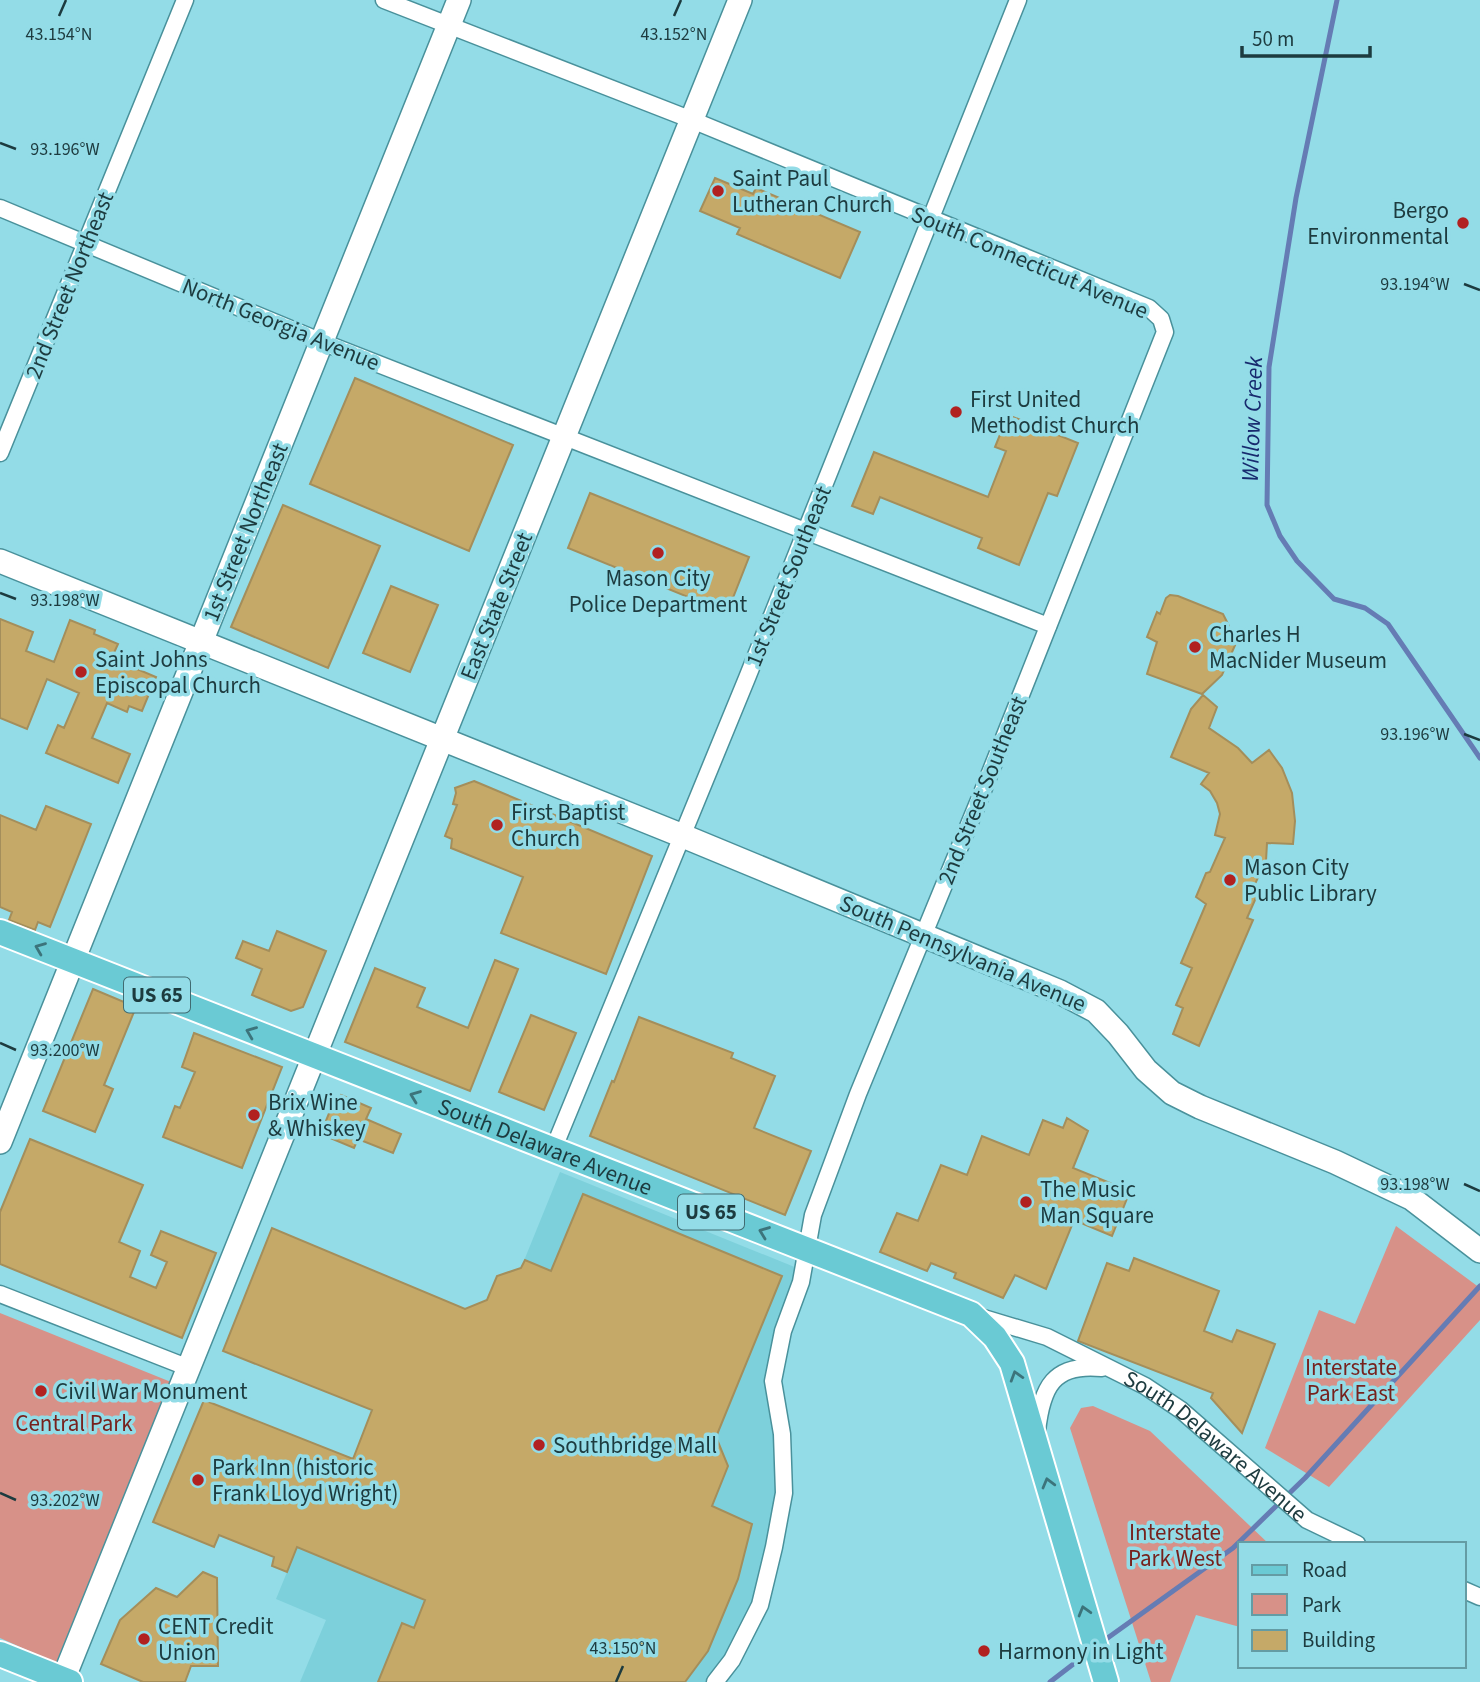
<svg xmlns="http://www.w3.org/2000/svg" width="1480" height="1682" viewBox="0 0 1480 1682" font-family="'Source Sans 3',sans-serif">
	<rect width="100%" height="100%" fill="#93dce7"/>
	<path fill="#7dd0db" d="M 560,1172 L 797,1268 L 773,1381 L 784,1493 L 760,1605 L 715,1682 L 300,1682 L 326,1620 L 276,1599 L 336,1452 L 353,1458 L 402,1338 L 487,1300 L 497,1276 L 521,1268 Z"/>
	<path fill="#d79188" d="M 1396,1226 L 1480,1288 L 1480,1320 L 1329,1487 L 1265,1448 L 1319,1310 L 1355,1324 Z
		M 0,1313 L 171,1382 L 56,1663 L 0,1638 Z
		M 1093,1406 L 1150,1431 L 1269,1544 L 1240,1544 L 1240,1627 L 1196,1615 L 1170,1682 L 1151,1682 L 1070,1428 L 1081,1408 Z"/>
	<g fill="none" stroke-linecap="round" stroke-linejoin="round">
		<path stroke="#657cb4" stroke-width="5" d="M 1337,0 L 1296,198 L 1269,367 L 1267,505 L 1280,536 L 1297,561 L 1334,599 L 1365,608 L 1388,624 L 1480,758
			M 1102,1642 L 1233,1548 L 1305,1478 L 1480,1286
			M 1050,1682 L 1089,1652"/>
	</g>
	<path fill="#c5a968" stroke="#a48e5b" stroke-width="2" d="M 715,178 L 753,194 L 756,188 L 860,232 L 840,278 L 737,234 L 740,228 L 700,211 Z
		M 355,378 L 513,445 L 469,551 L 310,484 Z
		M 1008,415 L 1078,443 L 1057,496 L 1048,493 L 1019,565 L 978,548 L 982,538 L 880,497 L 873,514 L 852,506 L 874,452 L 988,497 L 1006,451 L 995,447 Z
		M 590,493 L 749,557 L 727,613 L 568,548 Z
		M 283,505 L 380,546 L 328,668 L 231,627 Z
		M 391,586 L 438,605 L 410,672 L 363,653 Z
		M 1170,595 L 1178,596 L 1223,614 L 1229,626 L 1226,639 L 1236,643 L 1222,675 L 1202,694 L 1147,674 L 1157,642 L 1147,637 L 1157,612 L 1160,614 L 1166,598 Z
		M 0,619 L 33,632 L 26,651 L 54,662 L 70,620 L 95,630 L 94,634 L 118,644 L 113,655 L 119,658 L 118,661 L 156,677 L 142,711 L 129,706 L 127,712 L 107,703 L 92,738 L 130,754 L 118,783 L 46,753 L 58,725 L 64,728 L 79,693 L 47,679 L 27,729 L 0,718 Z
		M 1203,695 L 1217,707 L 1209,728 L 1238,748 L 1252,763 L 1269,750 L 1282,768 L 1292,793 L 1295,821 L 1293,844 L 1267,843 L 1266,861 L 1253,888 L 1259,891 L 1247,918 L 1253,920 L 1199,1046 L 1173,1034 L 1183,1008 L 1176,1005 L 1192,968 L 1181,963 L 1206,904 L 1196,897 L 1206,873 L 1210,872 L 1225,838 L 1215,835 L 1220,814 L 1217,803 L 1210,791 L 1201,784 L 1209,773 L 1171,757 L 1191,709 Z
		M 474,781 L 652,856 L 606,974 L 501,933 L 523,877 L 451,848 L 452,839 L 445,836 L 457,805 L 453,804 L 456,793 L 455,788 Z
		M 46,806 L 91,824 L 50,927 L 38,922 L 35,930 L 9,920 L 12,912 L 0,907 L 0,815 L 36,830 Z
		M 277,931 L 326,951 L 303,1007 L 291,1011 L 252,995 L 262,969 L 236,958 L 243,941 L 269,951 Z
		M 495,960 L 518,969 L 470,1091 L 345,1042 L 375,968 L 425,988 L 417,1007 L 468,1028 Z
		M 93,989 L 136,1007 L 104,1085 L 113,1089 L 95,1132 L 43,1111 Z
		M 531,1015 L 576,1033 L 544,1110 L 499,1092 Z
		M 639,1017 L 733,1053 L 731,1058 L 775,1076 L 754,1128 L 811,1151 L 785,1215 L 590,1136 L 612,1081 L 614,1082 Z
		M 194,1033 L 282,1067 L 242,1168 L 163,1137 L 175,1106 L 180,1108 L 195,1072 L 182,1067 Z
		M 341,1095 L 371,1108 L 366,1119 L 401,1134 L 393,1153 L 358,1139 L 354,1148 L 323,1135 L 328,1125 L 325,1123 L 332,1106 L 335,1107 Z
		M 1067,1118 L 1088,1131 L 1073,1168 L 1130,1191 L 1112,1236 L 1074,1220 L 1046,1289 L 1015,1275 L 1003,1298 L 954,1278 L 956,1273 L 931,1263 L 927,1271 L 880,1252 L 897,1213 L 918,1221 L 941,1165 L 967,1175 L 982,1136 L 1029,1155 L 1043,1120 L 1063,1128 Z
		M 30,1139 L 143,1185 L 119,1242 L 140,1251 L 130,1277 L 156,1288 L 167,1262 L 151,1255 L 161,1231 L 216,1253 L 182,1338 L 0,1264 L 0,1212 Z
		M 583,1194 L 782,1276 L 716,1437 L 728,1466 L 712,1506 L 752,1524 L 738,1579 L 708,1651 L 685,1682 L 378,1682 L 402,1623 L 414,1628 L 425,1600 L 297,1547 L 287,1572 L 272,1566 L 274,1557 L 219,1535 L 214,1547 L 153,1522 L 204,1400 L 353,1459 L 372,1410 L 223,1351 L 272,1228 L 465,1309 L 487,1300 L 497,1276 L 521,1268 L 525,1260 L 551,1271 Z
		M 1134,1258 L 1219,1291 L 1204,1331 L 1232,1342 L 1237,1330 L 1275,1344 L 1242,1433 L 1211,1398 L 1213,1393 L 1078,1341 L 1107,1263 L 1129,1271 Z
		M 203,1572 L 217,1578 L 218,1666 L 191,1666 L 185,1682 L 143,1682 L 101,1664 L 120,1620 L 156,1588 L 177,1597 Z"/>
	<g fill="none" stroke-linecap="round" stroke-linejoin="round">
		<defs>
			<g id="street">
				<path d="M 384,0 L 692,120 L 1149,308 L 1161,319 L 1165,332 L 984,788 L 858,1094 L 813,1215 L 801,1282 L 783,1331 L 773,1381 L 782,1434 L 784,1493 L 774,1547 L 760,1605 L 732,1660 L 715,1682"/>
				<path d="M 0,208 L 322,342 L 1048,626"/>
				<path d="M 0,453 L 185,0"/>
				<path d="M 553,1150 L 747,678 L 1018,0"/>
				<path d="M 0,1294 L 189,1368"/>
				<path id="s1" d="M 977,1316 L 1047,1337 L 1145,1386 L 1181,1410 L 1307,1520 L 1357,1544"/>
				<path d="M 1037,1431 C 1042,1387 1053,1363 1102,1368"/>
				<path d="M 1464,1590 L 1480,1597"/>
			</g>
			<path id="secondary" d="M 0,561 L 683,836 L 1060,992 L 1096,1011 L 1118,1034 L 1146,1070 L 1172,1093 L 1200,1107 L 1335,1162 L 1411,1198 L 1480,1251
				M 0,1142 L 459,0
				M 62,1682 L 740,0"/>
			<g id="primary">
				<path id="s2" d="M 0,932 L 971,1314 L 995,1337 L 1012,1363 L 1106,1682"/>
				<path d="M 0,1654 L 70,1682"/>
			</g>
		</defs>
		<use href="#street" stroke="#49919b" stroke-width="19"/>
		<use href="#secondary" stroke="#49919b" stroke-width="26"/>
		<use href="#primary" stroke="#fff" stroke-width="28"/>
		<use href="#street" stroke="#fff" stroke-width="16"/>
		<use href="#secondary" stroke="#fff" stroke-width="23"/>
		<use href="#primary" stroke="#6acad4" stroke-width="24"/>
	</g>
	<defs><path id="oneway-chevron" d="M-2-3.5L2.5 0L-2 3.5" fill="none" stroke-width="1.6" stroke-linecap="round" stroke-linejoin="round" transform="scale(1.75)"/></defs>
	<g stroke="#3c747b">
		<use href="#oneway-chevron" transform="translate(40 948) rotate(-158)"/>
		<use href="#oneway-chevron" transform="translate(251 1032) rotate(-158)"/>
		<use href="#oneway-chevron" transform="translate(415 1096) rotate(-159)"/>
		<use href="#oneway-chevron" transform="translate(764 1232) rotate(-159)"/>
		<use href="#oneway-chevron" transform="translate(1016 1376) rotate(-107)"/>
		<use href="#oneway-chevron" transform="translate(1048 1483) rotate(-105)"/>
		<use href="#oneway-chevron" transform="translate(1084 1611) rotate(-106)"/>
	</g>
	<path fill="none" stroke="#1d3b3f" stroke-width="2.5" d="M 59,16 L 66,0M 674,16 L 681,0M 0,143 L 16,149M 1464,284 L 1480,290M 0,593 L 16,599M 1464,734 L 1480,740M 0,1043 L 16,1050M 1464,1184 L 1480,1191M 0,1493 L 16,1500M 616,1682 L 623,1666"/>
	<g fill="#b12120" stroke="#93dce7" stroke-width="2.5">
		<circle cx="718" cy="191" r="7"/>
		<circle cx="1463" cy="223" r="7"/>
		<circle cx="956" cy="412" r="7"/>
		<circle cx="658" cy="553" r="7"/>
		<circle cx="1195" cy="647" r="7"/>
		<circle cx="81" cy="672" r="7"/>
		<circle cx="497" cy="825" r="7"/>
		<circle cx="1230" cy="880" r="7"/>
		<circle cx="254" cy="1115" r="7"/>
		<circle cx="1026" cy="1202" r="7"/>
		<circle cx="41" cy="1391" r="7"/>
		<circle cx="539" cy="1445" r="7"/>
		<circle cx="198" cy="1480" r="7"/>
		<circle cx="144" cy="1639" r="7"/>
		<circle cx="984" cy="1651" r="7"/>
	</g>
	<g text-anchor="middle" stroke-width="7" stroke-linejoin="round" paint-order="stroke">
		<g fill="#93dce7" stroke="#406b71" stroke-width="2">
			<rect x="124" y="977.5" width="66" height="35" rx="5"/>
			<rect x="678" y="1194.5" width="66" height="35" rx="5"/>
		</g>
		<g font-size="21" font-weight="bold" fill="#1d3b3f">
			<text x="157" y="1002">US 65</text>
			<text x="711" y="1219">US 65</text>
		</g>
		<g font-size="23" fill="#1d3b3f" stroke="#93dce7" text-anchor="start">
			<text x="732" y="186">Saint Paul<tspan x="732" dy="26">Lutheran Church</tspan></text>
			<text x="1449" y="218" text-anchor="end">Bergo<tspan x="1449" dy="26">Environmental</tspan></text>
			<text x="970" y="407">First United<tspan x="970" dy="26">Methodist Church</tspan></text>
			<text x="658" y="586" text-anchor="middle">Mason City<tspan x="658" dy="26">Police Department</tspan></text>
			<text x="1209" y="642">Charles H<tspan x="1209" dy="26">MacNider Museum</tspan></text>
			<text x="95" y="667">Saint Johns<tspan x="95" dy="26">Episcopal Church</tspan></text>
			<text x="511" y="820">First Baptist<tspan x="511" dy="26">Church</tspan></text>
			<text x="1244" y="875">Mason City<tspan x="1244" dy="26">Public Library</tspan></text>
			<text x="268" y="1110">Brix Wine<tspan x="268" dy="26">&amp; Whiskey</tspan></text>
			<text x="1040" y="1197">The Music<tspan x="1040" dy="26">Man Square</tspan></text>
			<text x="55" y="1399">Civil War Monument</text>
			<text x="553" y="1453">Southbridge Mall</text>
			<text x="212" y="1475">Park Inn (historic<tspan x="212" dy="26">Frank Lloyd Wright)</tspan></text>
			<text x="158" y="1634">CENT Credit<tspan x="158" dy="26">Union</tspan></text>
			<text x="998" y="1659">Harmony in Light</text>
		</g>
		<g font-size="23" fill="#1d3b3f" stroke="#93dce7">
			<text transform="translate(1030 262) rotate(23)" y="8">South Connecticut Avenue</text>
			<text transform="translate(69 285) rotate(-68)" y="8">2nd Street Northeast</text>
			<text transform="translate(281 324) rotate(22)" y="8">North Georgia Avenue</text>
			<text transform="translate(245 532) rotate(-68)" y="8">1st Street Northeast</text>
			<text transform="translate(788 576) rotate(-68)" y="8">1st Street Southeast</text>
			<text transform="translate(496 606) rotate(-68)" y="8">East State Street</text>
			<text transform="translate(982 790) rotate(-68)" y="8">2nd Street Southeast</text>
			<text transform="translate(963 953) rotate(23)" y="8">South Pennsylvania Avenue</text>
			<text dy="8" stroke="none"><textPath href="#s2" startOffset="586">South Delaware Avenue</textPath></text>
			<text dy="8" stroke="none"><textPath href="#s1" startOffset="275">South Delaware Avenue</textPath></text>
		</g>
		<g font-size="23" fill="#77211d" stroke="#93dce7">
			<text x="1351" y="1375">Interstate<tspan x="1351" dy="26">Park East</tspan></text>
			<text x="74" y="1431">Central Park</text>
			<text x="1175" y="1540">Interstate<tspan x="1175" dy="26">Park West</tspan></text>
		</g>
		<g font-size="24" font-style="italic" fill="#172a6e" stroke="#93dce7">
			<text transform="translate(1252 419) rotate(-88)" y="8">Willow Creek</text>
		</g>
	</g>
	<g font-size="18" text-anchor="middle" fill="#1d3b3f" stroke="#93dce7" stroke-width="7" stroke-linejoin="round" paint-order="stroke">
		<text x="59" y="40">43.154°N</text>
		<text x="674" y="40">43.152°N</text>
		<text x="65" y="155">93.196°W</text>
		<text x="1415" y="290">93.194°W</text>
		<text x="65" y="606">93.198°W</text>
		<text x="1415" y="740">93.196°W</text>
		<text x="65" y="1056">93.200°W</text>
		<text x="1415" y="1190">93.198°W</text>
		<text x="65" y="1506">93.202°W</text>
		<text x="623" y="1654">43.150°N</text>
	</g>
	<rect x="1238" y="1542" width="228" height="126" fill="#93dce7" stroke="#649ca4" stroke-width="2"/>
	<rect x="1252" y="1565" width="35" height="10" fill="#6acad4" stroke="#649ca4" stroke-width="2"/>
	<text x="1302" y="1577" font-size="21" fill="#1d3b3f">Road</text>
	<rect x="1252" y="1594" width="35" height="21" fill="#d79188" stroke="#649ca4" stroke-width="2"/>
	<text x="1302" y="1612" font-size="21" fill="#1d3b3f">Park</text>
	<rect x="1252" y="1630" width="35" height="21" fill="#c5a968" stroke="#649ca4" stroke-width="2"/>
	<text x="1302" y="1647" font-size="21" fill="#1d3b3f">Building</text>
	<path d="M1242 46v10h128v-10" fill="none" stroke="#1d3b3f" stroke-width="3.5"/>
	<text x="1252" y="46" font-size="21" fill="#1d3b3f" stroke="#93dce7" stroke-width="5" paint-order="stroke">50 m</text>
</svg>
